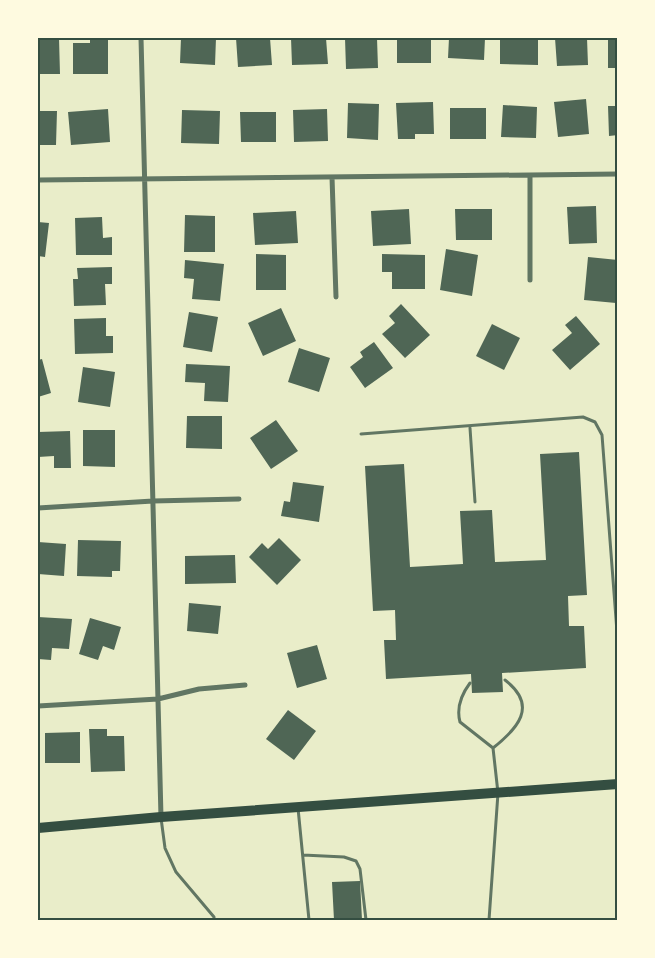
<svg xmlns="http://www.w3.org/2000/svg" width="655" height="958" viewBox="0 0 655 958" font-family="Cabin,sans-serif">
	<rect width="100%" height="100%" fill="#e9edc9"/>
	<path fill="#4f6655" d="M 38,38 L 59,38 L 60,74 L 38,74 Z
		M 90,38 L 108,38 L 108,74 L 73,74 L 73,43 L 90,43 Z
		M 181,38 L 216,38 L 215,65 L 180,63 Z
		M 236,38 L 270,38 L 272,65 L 238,67 Z
		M 291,38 L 326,38 L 328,64 L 292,65 Z
		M 345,38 L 377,38 L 378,68 L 346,69 Z
		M 397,38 L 431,38 L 431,63 L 397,63 Z
		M 449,38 L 485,38 L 484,60 L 448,58 Z
		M 500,38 L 538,38 L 538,65 L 500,64 Z
		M 555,38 L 587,38 L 588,65 L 557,66 Z
		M 608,38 L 618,38 L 618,68 L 608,68 Z
		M 586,99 L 589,134 L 558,137 L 554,102 Z
		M 433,102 L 434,134 L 415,134 L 415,139 L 398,139 L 396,103 Z
		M 348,103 L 379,104 L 378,140 L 347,138 Z
		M 503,105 L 537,107 L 536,138 L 501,137 Z
		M 608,106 L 618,106 L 618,135 L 609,136 Z
		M 450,108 L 486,108 L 486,139 L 450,139 Z
		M 108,109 L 110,142 L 71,145 L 68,112 Z
		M 327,109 L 328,141 L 294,142 L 293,110 Z
		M 182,110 L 220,111 L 219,144 L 181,143 Z
		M 38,111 L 57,111 L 56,145 L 38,145 Z
		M 240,112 L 276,112 L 276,142 L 241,142 Z
		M 596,206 L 597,243 L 569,244 L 567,207 Z
		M 409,209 L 411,244 L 373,246 L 371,211 Z
		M 455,209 L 492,209 L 492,240 L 456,240 Z
		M 296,211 L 298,243 L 255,245 L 253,213 Z
		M 185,215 L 215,216 L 215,252 L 184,252 Z
		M 102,217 L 103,238 L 112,237 L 112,255 L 76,255 L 75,218 Z
		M 38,222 L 49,223 L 45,257 L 38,256 Z
		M 446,249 L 478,255 L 472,296 L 440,290 Z
		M 256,254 L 286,255 L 286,290 L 256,290 Z
		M 382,254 L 425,255 L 425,289 L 392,289 L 392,272 L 382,272 Z
		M 588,257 L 618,260 L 616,303 L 584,300 Z
		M 185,260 L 224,264 L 220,301 L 192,299 L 194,279 L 184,278 Z
		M 112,267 L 112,284 L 105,284 L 106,305 L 74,306 L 73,279 L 78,279 L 77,268 Z
		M 401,304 L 430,335 L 405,358 L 382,334 L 395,323 L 389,316 Z
		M 281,308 L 296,341 L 263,356 L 248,323 Z
		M 189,312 L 218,317 L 212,352 L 183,347 Z
		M 576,316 L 600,344 L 570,370 L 552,350 L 572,333 L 565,325 Z
		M 106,318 L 106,336 L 113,336 L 113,353 L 75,354 L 74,319 Z
		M 492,324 L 520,338 L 504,370 L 476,356 Z
		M 374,342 L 393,368 L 365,388 L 350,367 L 363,357 L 360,352 Z
		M 299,348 L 330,358 L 319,392 L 288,382 Z
		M 42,359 L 51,393 L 38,397 L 38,360 Z
		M 186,364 L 230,366 L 228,402 L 204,401 L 205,383 L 185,382 Z
		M 83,367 L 115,372 L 110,407 L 78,402 Z
		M 187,416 L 222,416 L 222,449 L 186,448 Z
		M 276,420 L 298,451 L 271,469 L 250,438 Z
		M 83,430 L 115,430 L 115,467 L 83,466 Z
		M 70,431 L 71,468 L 54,468 L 54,456 L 38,457 L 38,432 Z
		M 579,452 L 587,595 L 568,596 L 569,626 L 584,626 L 586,668 L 502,673 L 503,692 L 472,693 L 471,674 L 386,679 L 384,640 L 396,640 L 395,610 L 373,611 L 365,466 L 404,464 L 410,567 L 463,564 L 460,511 L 492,510 L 495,562 L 546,560 L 540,454 Z
		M 293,482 L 324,486 L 319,522 L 281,516 L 284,501 L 290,502 Z
		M 279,538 L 301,560 L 277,585 L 249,557 L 262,543 L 268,549 Z
		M 78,540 L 121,541 L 120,571 L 112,571 L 112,577 L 77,576 Z
		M 38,542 L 66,544 L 64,576 L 38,574 Z
		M 235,555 L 236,583 L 185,584 L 185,556 Z
		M 189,603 L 221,606 L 218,634 L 187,631 Z
		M 38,617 L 72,619 L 69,649 L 52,648 L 51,660 L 38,659 Z
		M 90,618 L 121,627 L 114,650 L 103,646 L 98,660 L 79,654 Z
		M 317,645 L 327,679 L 297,688 L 287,653 Z
		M 288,710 L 316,731 L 294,760 L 266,739 Z
		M 89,729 L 107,729 L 107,736 L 124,736 L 125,771 L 91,772 Z
		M 80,732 L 80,763 L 45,763 L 45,733 Z
		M 360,881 L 362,920 L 334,920 L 332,882 Z"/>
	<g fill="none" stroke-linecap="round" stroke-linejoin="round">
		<path stroke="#617663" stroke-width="3" d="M 470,428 L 475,502
			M 361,434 L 583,417 L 595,422 L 602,435 L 618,645
			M 470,683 C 461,695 456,707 460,722 L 493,748
			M 298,808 L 309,920
			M 161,818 L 165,848 L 176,872 L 214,917 L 214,920
			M 303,855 L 344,857 L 356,861 L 360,869 L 366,920
			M 489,920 L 498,793 L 493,748 C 517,729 539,706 505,680"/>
		<path stroke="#617663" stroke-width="5" d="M 141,38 L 161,817
			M 332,177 L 336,297
			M 38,180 L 618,174
			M 530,280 L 530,175
			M 38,508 L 153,501 L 239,499
			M 38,706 L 158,699 L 199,689 L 245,685"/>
		<path stroke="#344e41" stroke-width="10" d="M 38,828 L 161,817 L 618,784"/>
	</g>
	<rect width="655" height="958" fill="none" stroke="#fefae0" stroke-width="78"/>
	<rect x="39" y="39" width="577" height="880" fill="none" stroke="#344e41" stroke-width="2"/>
</svg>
